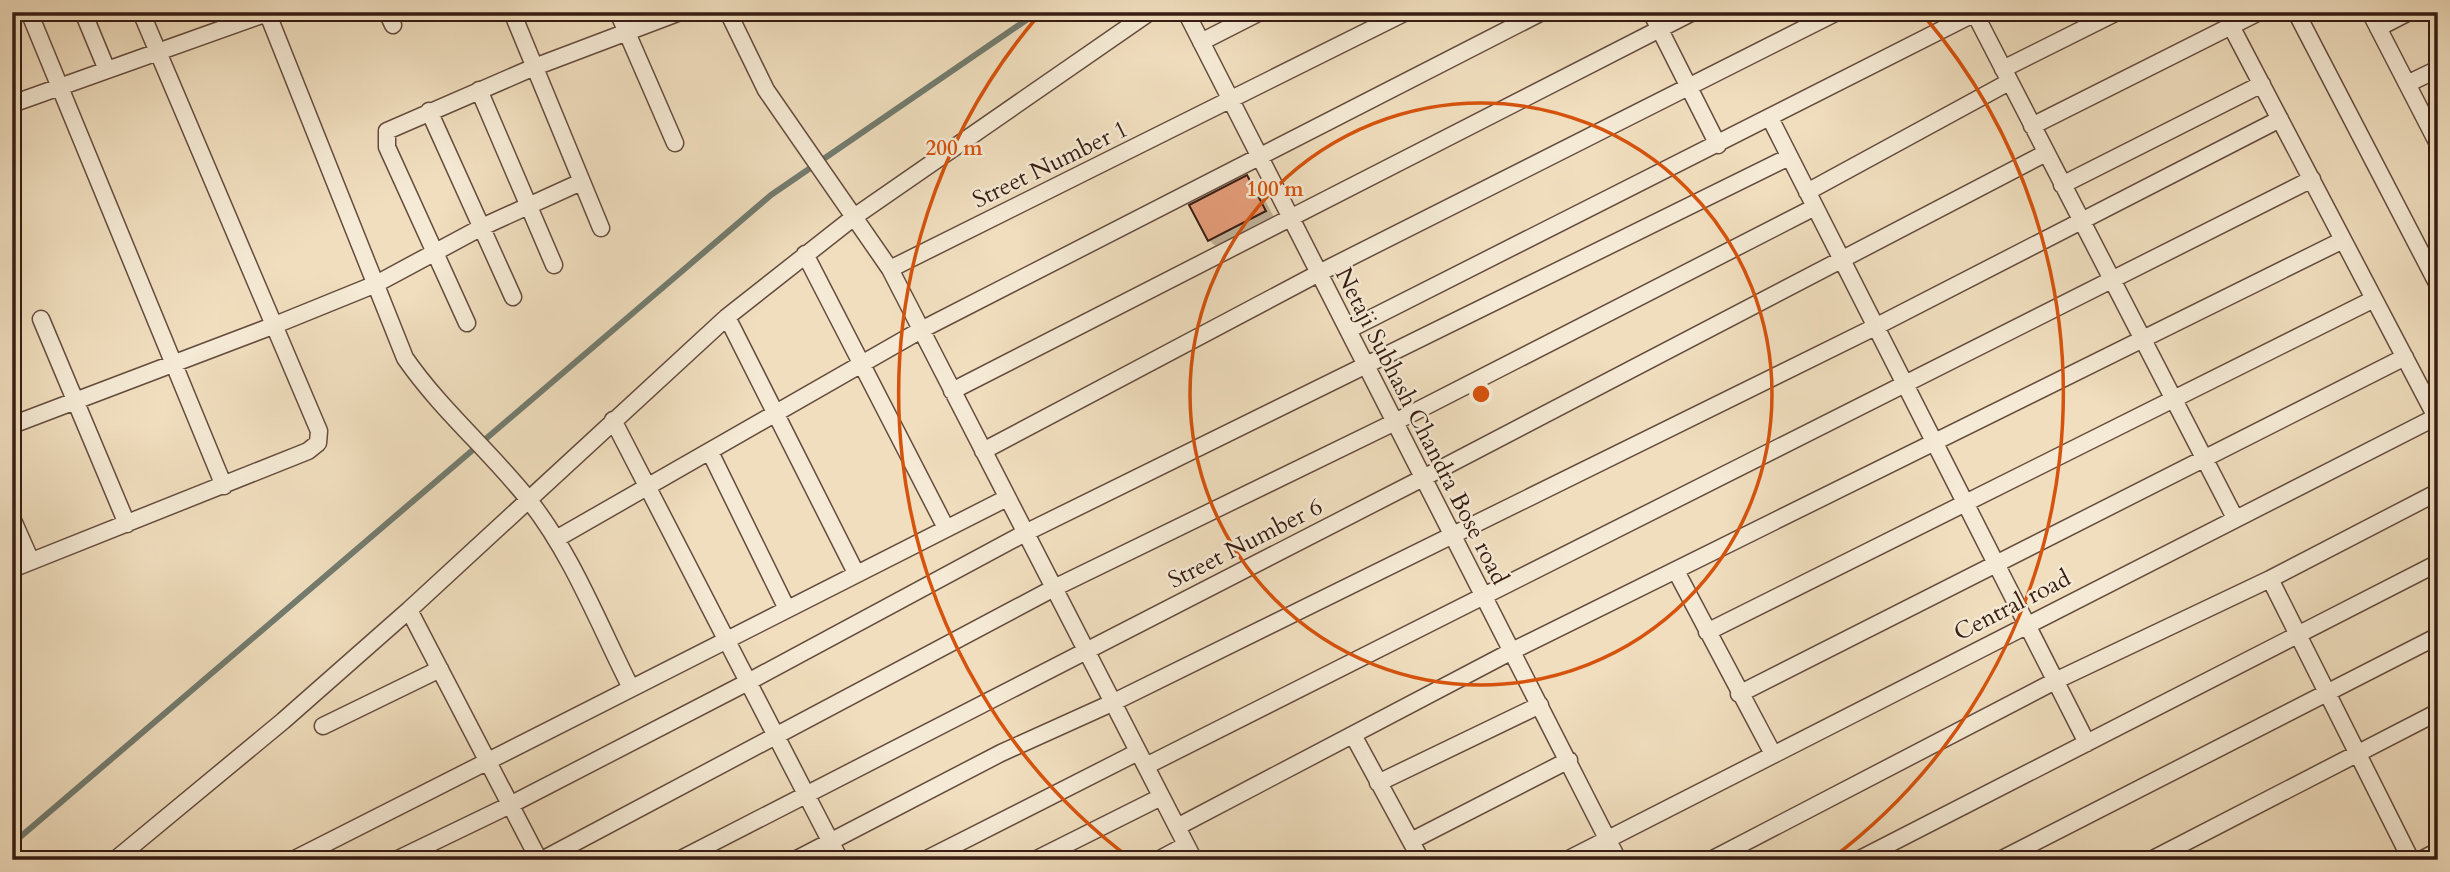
<svg xmlns="http://www.w3.org/2000/svg" width="2450" height="872" viewBox="0 0 2450 872" font-family="Cardo,serif">
	<rect width="100%" height="100%" fill="#f0debe"/>
	<filter id="stains"><feTurbulence type="fractalNoise" baseFrequency=".00286" numOctaves="4"/><feColorMatrix values="0 0 0 0 .2 0 0 0 0 .09 0 0 0 0 .02 0 0 0 .5 -.17"/></filter>
	<radialGradient id="worn" r=".72"><stop offset=".6" stop-color="#630" stop-opacity="0"/><stop offset="1" stop-color="#630" stop-opacity=".3"/></radialGradient>
	<path fill="#0003" d="M 1247,177 L 1259,189 L 1277,223 L 1222,252 L 1209,240 Z"/>
	<g fill="none" stroke-linecap="round" stroke-linejoin="round">
		<path stroke="#737c6f" stroke-width="6" d="M 12,844 L 771,195 L 1038,12"/>
	</g>
	<path fill="#e59d79" stroke="#371c13" stroke-width="2" d="M 1247,175 L 1266,211 L 1208,241 L 1189,205 Z"/>
	<g fill="none" stroke-linecap="round" stroke-linejoin="round">
		<defs>
			<path id="street" d="M 29,12 L 224,486
				M 83,12 L 107,70
				M 267,12 L 405,358 C 441,410 489,450 528,499 C 572,554 599,625 631,688
				M 387,12 L 393,25
				M 512,12 L 601,228
				M 618,12 L 675,143
				M 728,12 L 766,90 L 890,269 L 1194,860
				M 1186,12 L 1618,860
				M 1651,12 L 1718,145
				M 1974,12 L 2235,518
				M 2296,12 L 2438,285
				M 2370,12 L 2438,144
				M 2231,26 L 2436,417
				M 2378,28 L 2409,12
				M 1201,42 L 1260,12
				M 2003,69 L 2117,12
				M 2407,84 L 2438,69
				M 479,90 L 554,265
				M 12,104 L 267,13
				M 429,111 L 513,297
				M 1770,118 L 2087,743
				M 2032,126 L 2259,12
				M 2062,185 L 2262,84
				M 1807,192 L 2009,82
				M 805,254 L 946,528
				M 890,269 L 1406,12
				M 727,317 L 856,573
				M 41,319 L 127,524
				M 467,323 L 387,147 L 387,131 L 532,68 L 680,12
				M 1348,330 L 1977,12
				M 952,391 L 1693,12
				M 613,420 L 840,860
				M 12,425 L 275,325 L 376,284 L 482,227 L 581,182
				M 983,451 L 1319,273 L 1837,12
				M 710,452 L 787,609
				M 12,518 L 31,561
				M 556,539 L 921,330 L 1542,12
				M 12,569 L 308,451 L 318,443 L 319,431 L 141,12
				M 1676,571 L 1773,754
				M 2270,579 L 2411,860
				M 409,610 L 539,860
				M 1707,632 L 2374,299
				M 1739,694 L 2405,357
				M 323,726 L 440,669
				M 1353,735 L 1421,860
				M 1146,766 L 2312,179
				M 1378,783 L 1540,705
				M 1177,827 L 1512,651 L 2343,240
				M 1411,841 L 1569,760
				M 115,860 L 283,721 L 409,610 L 727,317 L 854,217 L 1150,12
				M 293,860 L 1007,498
				M 396,860 L 510,805 L 748,682 L 1025,533 L 1789,157
				M 542,860 L 1054,588 L 1395,422 L 1815,207
				M 679,860 L 1423,478 L 2046,153
				M 795,860 L 1001,753 L 1114,702 L 1875,327 L 2280,119
				M 925,860 L 1138,752
				M 1035,860 L 1161,797
				M 1158,860 L 1186,845
				M 1567,860 L 2438,416
				M 1711,860 L 2055,681 L 2270,579 L 2438,492
				M 1858,860 L 2438,563
				M 2000,860 L 2438,636
				M 2151,860 L 2438,712
				M 2421,860 L 2438,851"/>
		</defs>
		<use href="#street" stroke="#654c3e" stroke-width="19"/>
		<use href="#street" stroke="#f5ead5" stroke-width="16"/>
	</g>
	<g fill="none" stroke="#d6530d" stroke-width="3.5">
		<circle cx="1481" cy="394" r="291"/>
		<path d="M1131 859A582 582 0 0 1 1038 16M1924 16A582 582 0 0 1 1831 859"/>
	</g>
	<g text-anchor="middle" stroke-width="5" stroke-linejoin="round" paint-order="stroke">
		<g font-size="24" fill="#371c13" stroke="#f5ead5">
			<text transform="translate(1050 164) rotate(-26)" y="8">Street Number 1</text>
			<text transform="translate(1422 426) rotate(63)" y="8">Netaji Subhash Chandra Bose road</text>
			<text transform="translate(1245 543) rotate(-27)" y="8">Street Number 6</text>
			<text transform="translate(2012 605) rotate(-27)" y="8">Central road</text>
		</g>
	</g>
	<circle cx="1481" cy="394" r="10" fill="#d6530d" stroke="#f5ead5" stroke-width="3.5"/>
	<g font-size="21" text-anchor="middle" font-weight="bold" fill="#d6530d" stroke="#f5ead5" stroke-width="5" stroke-linejoin="round" paint-order="stroke">
		<text x="954" y="155">200 m</text>
		<text x="1275" y="196">100 m</text>
	</g>
	<rect width="2450" height="872" fill="none" stroke="#f0debe" stroke-width="42"/>
	<rect x="14" y="14" width="2422" height="844" fill="none" stroke="#371c13" stroke-width="3.5"/>
	<rect x="21" y="21" width="2408" height="830" fill="none" stroke="#371c13" stroke-width="2"/>
	<rect width="100%" height="100%" filter="url(#stains)"/>
	<rect width="100%" height="100%" fill="url(#worn)"/>
</svg>
